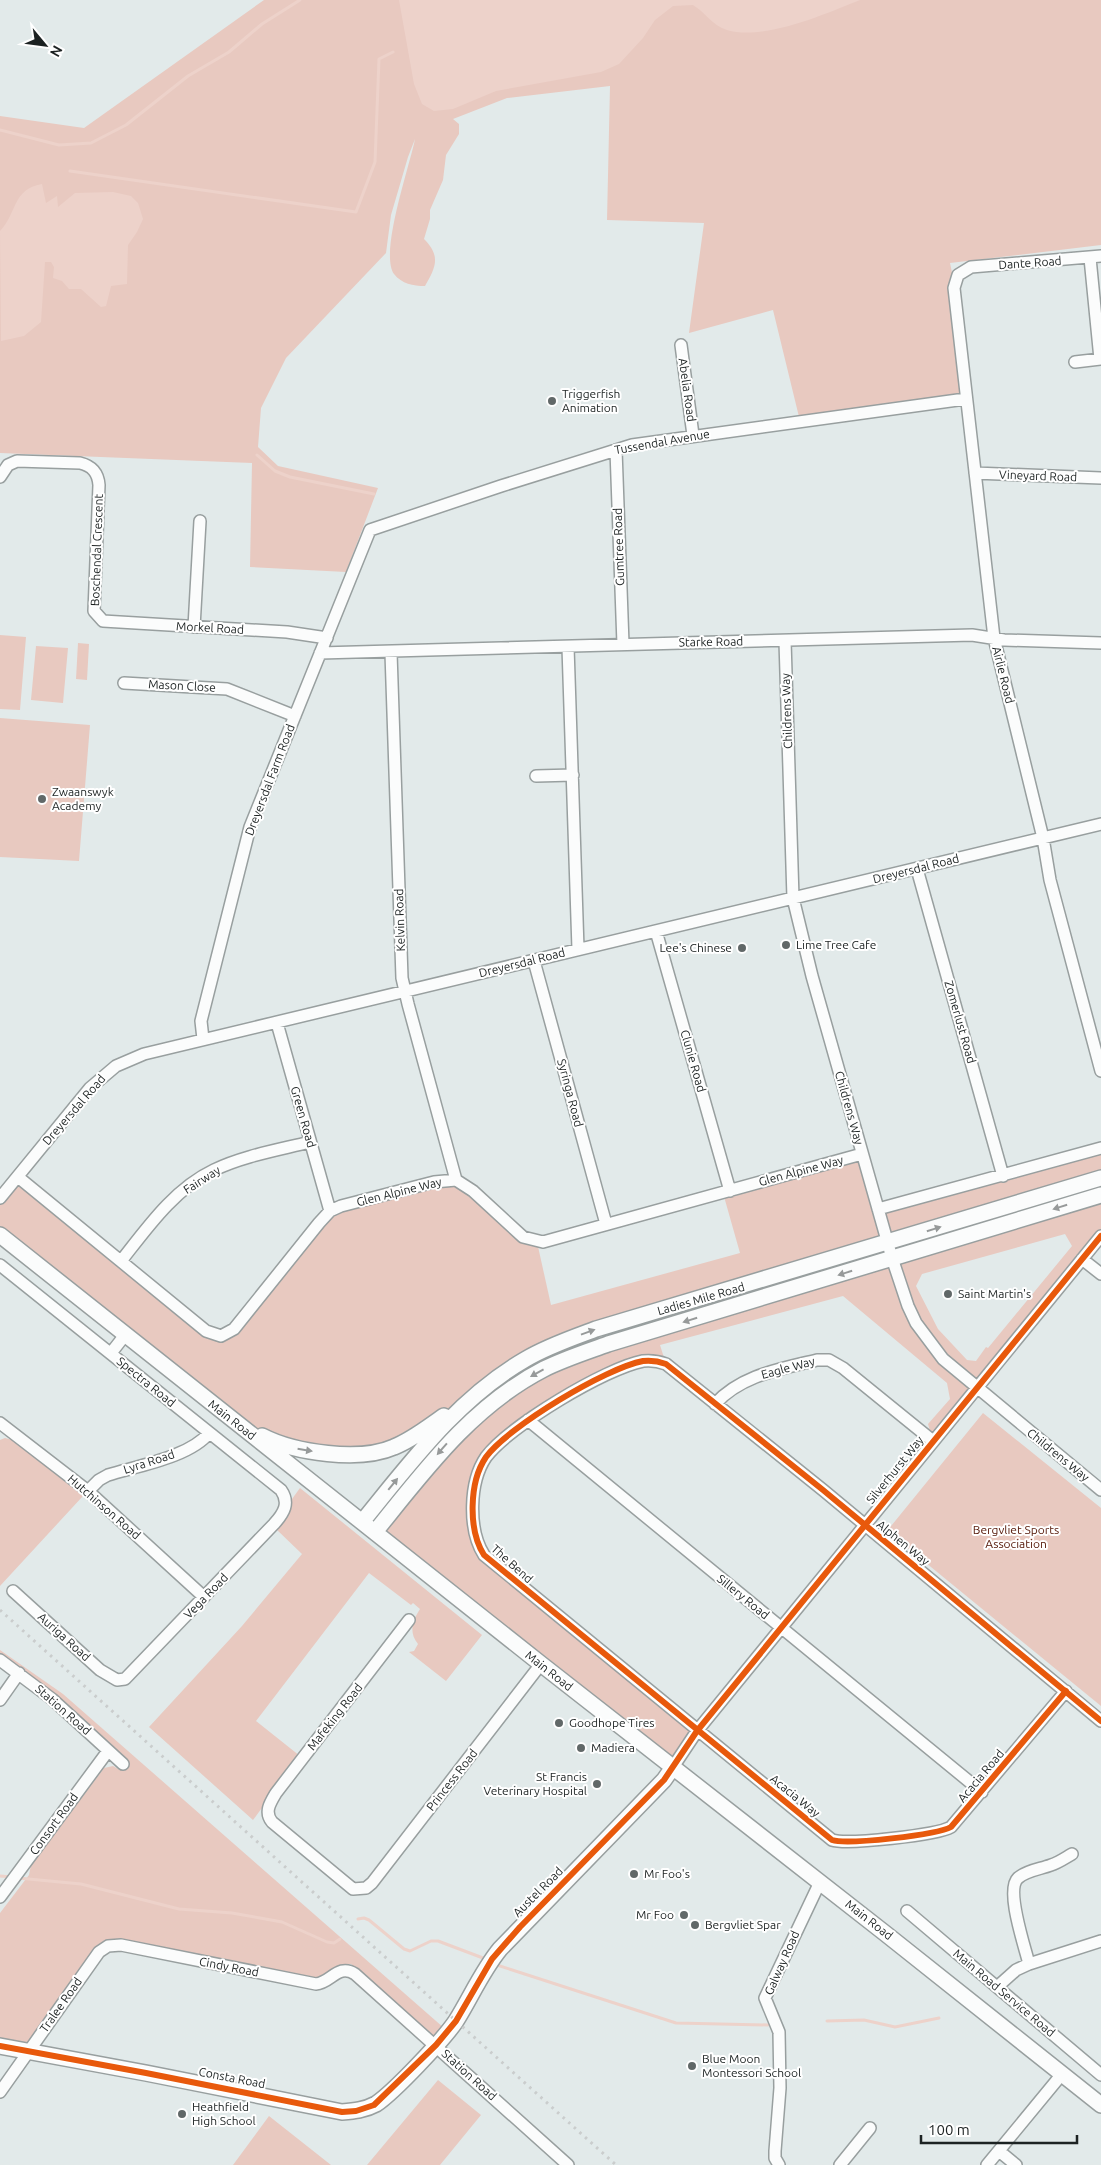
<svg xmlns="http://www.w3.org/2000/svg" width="1101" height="2165" viewBox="0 0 1101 2165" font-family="Ubuntu,sans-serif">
	<rect width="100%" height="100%" fill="#e2eaea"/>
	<path fill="#e8c9c0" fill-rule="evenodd" d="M 264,0 L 1101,0 L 1101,245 L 950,263 L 954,282 L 964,398 L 800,421 L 773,310 L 689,333 L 704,223 L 607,220 L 610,86 L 507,98 L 453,119 L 459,124 L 459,134 L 446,155 L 443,180 L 430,210 L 430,219 L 424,239 C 441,256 436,267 425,286 C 413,286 402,284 394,274 C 379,253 410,165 415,139 L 408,157 L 391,215 L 386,253 L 286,358 L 261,408 L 258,447 L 278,466 L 378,488 L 346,572 L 250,567 L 252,463 L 0,453 L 0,116 L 84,128 Z
		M 0,635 L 26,637 L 20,710 L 0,709 Z
		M 78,643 L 89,644 L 87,680 L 76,679 Z
		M 36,646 L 68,648 L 63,703 L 31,700 Z
		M 0,718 L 90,725 L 79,861 L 0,857 Z
		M 1101,1148 L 1101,1178 L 562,1341 L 427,1428 L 370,1453 L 266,1439 L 0,1235 L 0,1198 L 18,1177 L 221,1336 L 330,1211 L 456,1180 L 537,1242 L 551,1305 L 740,1253 L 723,1193 L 862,1154 L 878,1209 Z
		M 1101,1195 L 1101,1236 L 933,1441 L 928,1424 L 950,1399 L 947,1383 L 843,1296 L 660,1345 L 666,1364 L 642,1362 L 528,1420 L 478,1473 L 478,1547 L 697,1731 L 673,1767 L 375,1532 L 425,1469 L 544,1369 ZM 1065,1234 L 1072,1246 L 988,1348 L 986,1347 L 976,1361 L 967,1360 L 938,1329 L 916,1286 L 922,1274 Z
		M 983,1413 L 1101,1508 L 1101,1706 L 887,1531 Z
		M 5,1438 L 16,1441 L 83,1496 L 0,1586 L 0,1440 Z
		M 300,1488 L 482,1635 L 446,1681 L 409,1652 L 414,1651 L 418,1644 C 408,1632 413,1620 420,1609 L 413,1603 L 411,1605 L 369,1573 L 256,1721 L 300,1756 L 253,1820 L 149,1727 L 242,1626 L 302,1554 L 276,1529 L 288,1517 L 292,1499 Z
		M 0,1650 L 63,1694 L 444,2028 L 433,2036 L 351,1964 C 329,1963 329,1979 313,1979 L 115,1939 L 109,1940 L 29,2041 L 26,2044 L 0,2041 L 0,1913 L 29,1875 L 31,1865 L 104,1768 L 113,1766 L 120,1770 L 127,1760 L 0,1654 Z
		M 438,2080 L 481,2115 L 440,2165 L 367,2165 Z
		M 269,2116 L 331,2165 L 233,2165 Z"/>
	<path fill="#edd2ca" d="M 399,0 L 860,0 C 825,14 764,41 727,30 C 713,26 705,12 693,5 L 673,6 L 655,20 L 643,38 L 619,64 L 601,72 L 496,91 L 453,109 L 434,111 L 422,104 L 414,84 Z
		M 42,184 L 46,203 L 57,196 L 58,207 L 75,193 L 113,192 L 131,196 L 138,203 L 143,219 L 137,232 L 128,245 L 127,284 L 111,286 L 106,306 L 101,307 L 81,289 L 69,289 L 62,281 L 53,278 L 54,267 L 51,262 L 45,262 L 41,322 L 24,336 L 1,341 L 0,231 C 17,214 12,189 42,184 Z"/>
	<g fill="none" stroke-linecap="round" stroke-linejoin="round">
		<path stroke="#edd2ca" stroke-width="3" d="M 0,130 L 59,145 L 91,143 L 126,125 L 188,76 L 229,52 L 262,24 L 300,0
			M 70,171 L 356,212 L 375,162 L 379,59 L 393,52
			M 257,455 L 275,471 L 290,477 L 374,494
			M 0,1876 L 12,1877
			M 18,1878 L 81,1884 L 179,1909 L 232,1913 L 260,1918 L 282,1922 L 327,1942 L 334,1943 L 340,1939
			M 358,1919 L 364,1918 L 369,1920 L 404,1949 L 410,1951 L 431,1941 L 438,1941 L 483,1958
			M 497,1965 L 676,2023 L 768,2025
			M 827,2021 L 864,2020 L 895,2027 L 939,2018"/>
		<defs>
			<path id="street" d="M 1101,256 L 971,267 L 958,275 L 954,288 L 994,638 L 1043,838 L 1050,880 L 1101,1071
				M 1090,258 L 1100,359
				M 681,345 L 693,435
				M 1075,362 L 1101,359
				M 616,450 L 623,644
				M 975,473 L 1101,478
				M 0,477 L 8,465 L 17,461 L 80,463 C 92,466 98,472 99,485 L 94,611 L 103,621 L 287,632 L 327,638
				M 194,627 L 200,521
				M 785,641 L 793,898 L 812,976 L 892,1258 L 908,1306 L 916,1323 L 943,1359 L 1101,1490
				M 568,647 L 578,949
				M 320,653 L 972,635 L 1004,640 L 1101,643
				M 391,653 L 402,978 L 408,1004 L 456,1180
				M 124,683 L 227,689 L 295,716
				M 536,776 L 573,775
				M 917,869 L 1003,1176
				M 656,931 L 730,1191
				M 534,961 L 606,1224
				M 277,1023 L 330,1211
				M 203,1039 L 201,1021 L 250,827 L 370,530 L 501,486 L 632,445 L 965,399
				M 18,1177 L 206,1331 L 221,1336 L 234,1329 L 319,1223 L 330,1211 L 341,1206 L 434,1182 L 456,1180 L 473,1191 L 523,1237 L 543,1242 L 862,1154
				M 0,1198 L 90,1088 L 116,1066 L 144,1054 L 1101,824
				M 878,1209 L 1101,1148
				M 1082,1259 L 1101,1274
				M 121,1261 C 147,1228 174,1189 214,1170 C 243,1156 278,1150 310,1142
				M 0,1265 L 281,1490 C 290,1503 284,1513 274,1524 L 125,1679 L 117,1680 L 100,1670 L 13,1591
				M 111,1353 L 125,1335
				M 715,1404 C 741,1375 781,1369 817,1360 L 829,1360 L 843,1368 L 933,1441
				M 528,1420 L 982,1792
				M 0,1423 L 88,1491 L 204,1597
				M 88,1491 L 99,1480 L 108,1475 C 137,1466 190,1457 209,1433
				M 409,1620 L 276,1793 C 270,1803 264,1812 272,1822 L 353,1889 L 366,1888 L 372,1883 L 541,1664
				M 0,1660 L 52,1699 L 123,1764
				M 1066,1691 L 951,1827 C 937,1835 847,1845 832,1840 L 484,1555 C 468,1530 469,1482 486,1457 C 509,1426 606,1368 643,1361 C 652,1360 658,1361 666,1364 L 823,1490 L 1101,1721
				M 0,1700 L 19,1673
				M 673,1767 L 697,1731 L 1101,1236
				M 0,1897 L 108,1751
				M 907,1911 L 1101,2075
				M 1029,1964 C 1025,1947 1005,1890 1018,1878 C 1027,1870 1041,1869 1051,1865 C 1058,1863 1065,1858 1072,1854
				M 997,1987 L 1016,1970 L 1029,1964 L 1101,1941
				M 0,2092 L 99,1952 L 108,1946 L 121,1945 L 316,1984 C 331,1983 338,1963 355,1974 L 568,2165
				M 999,2151 L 1016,2165
				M 779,2165 L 775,2158 L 775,2151 L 780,2088 L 779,2032 L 765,1998 L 820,1882
				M 840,2165 L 870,2128
				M 987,2165 L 1062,2074"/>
			<path id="secondary" d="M 0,1235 L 541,1664 L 886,1934 L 1101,2105
				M 262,1436 C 295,1453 360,1462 394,1447 C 412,1440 428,1427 444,1416
				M 362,1522 C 411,1462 458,1398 526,1359 C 548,1346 572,1338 596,1329 L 1101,1178
				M 375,1532 C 425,1470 472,1406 544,1369 C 564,1359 586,1352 608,1344 L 1101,1195
				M 0,2046 L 146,2073 L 342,2112 C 354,2111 365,2110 376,2104 C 394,2092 444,2039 456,2021 C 471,1997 482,1971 500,1949 L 664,1780 L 673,1767"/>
		</defs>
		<use href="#street" stroke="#989f9f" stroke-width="14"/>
		<use href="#secondary" stroke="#989f9f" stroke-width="18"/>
		<use href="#street" stroke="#fbfcfc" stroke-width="11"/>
		<use href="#secondary" stroke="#fbfcfc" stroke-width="15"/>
		<path stroke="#cacdcd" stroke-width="3" stroke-dasharray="2.5 5" stroke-linecap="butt" d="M 0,1610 L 616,2165"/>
		<defs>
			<path id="cycleway" d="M 1066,1691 L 951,1827 C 937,1835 847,1845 832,1840 L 484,1555 C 468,1530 469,1482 486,1457 C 509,1426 606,1368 643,1361 C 652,1360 658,1361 666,1364 L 823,1490 L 1101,1721
				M 0,2046 L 146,2073 L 342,2112 L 356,2111 L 374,2105 L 436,2045 L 456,2021 L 492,1959 L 520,1927 L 664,1780 L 697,1731 L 1101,1236"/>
		</defs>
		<use href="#cycleway" stroke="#fff" stroke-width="9"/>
		<use href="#cycleway" stroke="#e8590c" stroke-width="6"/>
	</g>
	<defs><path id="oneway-solid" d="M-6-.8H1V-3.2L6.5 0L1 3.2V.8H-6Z" transform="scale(1.25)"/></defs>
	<g fill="#979a9a">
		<use href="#oneway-solid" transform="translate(1060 1207) rotate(163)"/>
		<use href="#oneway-solid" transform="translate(934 1229) rotate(-17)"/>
		<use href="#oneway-solid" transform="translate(845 1273) rotate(163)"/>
		<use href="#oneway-solid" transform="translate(690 1320) rotate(163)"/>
		<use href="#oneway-solid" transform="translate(588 1332) rotate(-20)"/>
		<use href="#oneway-solid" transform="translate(537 1373) rotate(151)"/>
		<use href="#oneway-solid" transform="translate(442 1449) rotate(131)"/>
		<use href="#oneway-solid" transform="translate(305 1450) rotate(9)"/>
		<use href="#oneway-solid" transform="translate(393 1484) rotate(-51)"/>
	</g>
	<g fill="#616868" stroke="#fff" stroke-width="2">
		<circle cx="552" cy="401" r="5"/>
		<circle cx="42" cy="799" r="5"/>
		<circle cx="786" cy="945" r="5"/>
		<circle cx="742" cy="948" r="5"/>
		<circle cx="948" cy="1294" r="5"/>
		<circle cx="559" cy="1723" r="5"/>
		<circle cx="581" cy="1748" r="5"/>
		<circle cx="597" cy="1784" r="5"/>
		<circle cx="634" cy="1874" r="5"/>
		<circle cx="684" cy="1915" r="5"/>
		<circle cx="695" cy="1925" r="5"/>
		<circle cx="692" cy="2066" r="5"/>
		<circle cx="182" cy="2114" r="5"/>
	</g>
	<g text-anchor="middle" stroke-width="4" stroke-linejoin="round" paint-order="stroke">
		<g font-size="12" fill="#1c2222" stroke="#fff">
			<text transform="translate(1030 263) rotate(-4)" y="4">Dante Road</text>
			<text transform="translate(687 390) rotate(82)" y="4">Abelia Road</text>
			<text transform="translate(662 442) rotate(-10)" y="4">Tussendal Avenue</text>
			<text transform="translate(1038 476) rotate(2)" y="4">Vineyard Road</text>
			<text transform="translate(619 547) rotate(-92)" y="4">Gumtree Road</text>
			<text transform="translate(97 550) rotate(-88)" y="4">Boschendal Crescent</text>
			<text transform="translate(210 628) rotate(3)" y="4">Morkel Road</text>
			<text transform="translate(711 642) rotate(-1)" y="4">Starke Road</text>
			<text transform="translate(1003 675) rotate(76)" y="4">Airlie Road</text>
			<text transform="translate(182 686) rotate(3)" y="4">Mason Close</text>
			<text transform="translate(787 711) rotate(-92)" y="4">Childrens Way</text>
			<text transform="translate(270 780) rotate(-69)" y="4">Dreyersdal Farm Road</text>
			<text transform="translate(916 869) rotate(-14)" y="4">Dreyersdal Road</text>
			<text transform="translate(400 920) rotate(-92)" y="4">Kelvin Road</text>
			<text transform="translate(522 963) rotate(-14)" y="4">Dreyersdal Road</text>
			<text transform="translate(960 1022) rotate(74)" y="4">Zomerlust Road</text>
			<text transform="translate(693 1061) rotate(74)" y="4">Clunie Road</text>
			<text transform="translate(570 1093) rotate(75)" y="4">Syringa Road</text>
			<text transform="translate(849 1108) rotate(74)" y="4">Childrens Way</text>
			<text transform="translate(74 1110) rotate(-49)" y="4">Dreyersdal Road</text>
			<text transform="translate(303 1117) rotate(74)" y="4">Green Road</text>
			<text transform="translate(801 1171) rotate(-15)" y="4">Glen Alpine Way</text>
			<text transform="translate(202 1180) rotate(-32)" y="4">Fairway</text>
			<text transform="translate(399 1192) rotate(-14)" y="4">Glen Alpine Way</text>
			<text transform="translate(701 1299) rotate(-16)" y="4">Ladies Mile Road</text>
			<text transform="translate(788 1368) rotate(-15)" y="4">Eagle Way</text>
			<text transform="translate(146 1382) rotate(39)" y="4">Spectra Road</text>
			<text transform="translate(232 1420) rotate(38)" y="4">Main Road</text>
			<text transform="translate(1058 1455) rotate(39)" y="4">Childrens Way</text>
			<text transform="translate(149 1462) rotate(-18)" y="4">Lyra Road</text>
			<text transform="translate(895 1470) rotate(-51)" y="4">Silverhurst Way</text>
			<text transform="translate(104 1507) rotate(41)" y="4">Hutchinson Road</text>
			<text transform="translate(903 1543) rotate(39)" y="4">Alphen Way</text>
			<text transform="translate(512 1564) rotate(42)" y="4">The Bend</text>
			<text transform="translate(206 1596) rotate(-46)" y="4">Vega Road</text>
			<text transform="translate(743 1597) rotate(39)" y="4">Sillery Road</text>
			<text transform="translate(64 1637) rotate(42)" y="4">Auriga Road</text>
			<text transform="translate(549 1671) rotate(38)" y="4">Main Road</text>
			<text transform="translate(63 1710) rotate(41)" y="4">Station Road</text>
			<text transform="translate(335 1717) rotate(-52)" y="4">Mafeking Road</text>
			<text transform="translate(981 1776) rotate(-50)" y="4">Acacia Road</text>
			<text transform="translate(452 1780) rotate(-52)" y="4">Princess Road</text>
			<text transform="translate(795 1796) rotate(39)" y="4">Acacia Way</text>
			<text transform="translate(54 1824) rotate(-54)" y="4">Consort Road</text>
			<text transform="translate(538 1892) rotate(-45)" y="4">Austel Road</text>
			<text transform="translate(869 1920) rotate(38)" y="4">Main Road</text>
			<text transform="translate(782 1963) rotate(-66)" y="4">Galway Road</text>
			<text transform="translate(229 1967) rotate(11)" y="4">Cindy Road</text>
			<text transform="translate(1004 1993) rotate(40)" y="4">Main Road Service Road</text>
			<text transform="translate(61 2005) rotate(-55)" y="4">Tralee Road</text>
			<text transform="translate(469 2075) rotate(42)" y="4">Station Road</text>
			<text transform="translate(232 2078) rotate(11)" y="4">Consta Road</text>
		</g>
		<g font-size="12" fill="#1c2222" stroke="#fff" text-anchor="start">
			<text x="562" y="398">Triggerfish<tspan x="562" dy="14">Animation</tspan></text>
			<text x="52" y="796">Zwaanswyk<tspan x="52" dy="14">Academy</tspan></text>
			<text x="796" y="949">Lime Tree Cafe</text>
			<text x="732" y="952" text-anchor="end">Lee's Chinese</text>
			<text x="958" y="1298">Saint Martin's</text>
			<text x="569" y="1727">Goodhope Tires</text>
			<text x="591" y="1752">Madiera</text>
			<text x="587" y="1781" text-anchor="end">St Francis<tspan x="587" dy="14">Veterinary Hospital</tspan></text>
			<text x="644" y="1878">Mr Foo's</text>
			<text x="674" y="1919" text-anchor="end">Mr Foo</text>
			<text x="705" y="1929">Bergvliet Spar</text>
			<text x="702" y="2063">Blue Moon<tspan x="702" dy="14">Montessori School</tspan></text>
			<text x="192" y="2111">Heathfield<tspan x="192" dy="14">High School</tspan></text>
		</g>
		<g font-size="12" fill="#531505" stroke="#fff">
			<text x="1016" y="1534">Bergvliet Sports<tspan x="1016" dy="14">Association</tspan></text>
		</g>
	</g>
	<g transform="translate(45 45) rotate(119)" stroke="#ffffff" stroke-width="4" paint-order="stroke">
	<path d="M0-4L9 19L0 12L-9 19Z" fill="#1c2222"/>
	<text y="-8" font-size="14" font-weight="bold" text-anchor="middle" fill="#1c2222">N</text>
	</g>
	<path d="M921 2135v8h156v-8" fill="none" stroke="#1c2222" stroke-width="2.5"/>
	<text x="928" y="2135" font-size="15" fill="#1c2222" stroke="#ffffff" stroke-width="4" paint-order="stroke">100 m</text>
</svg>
